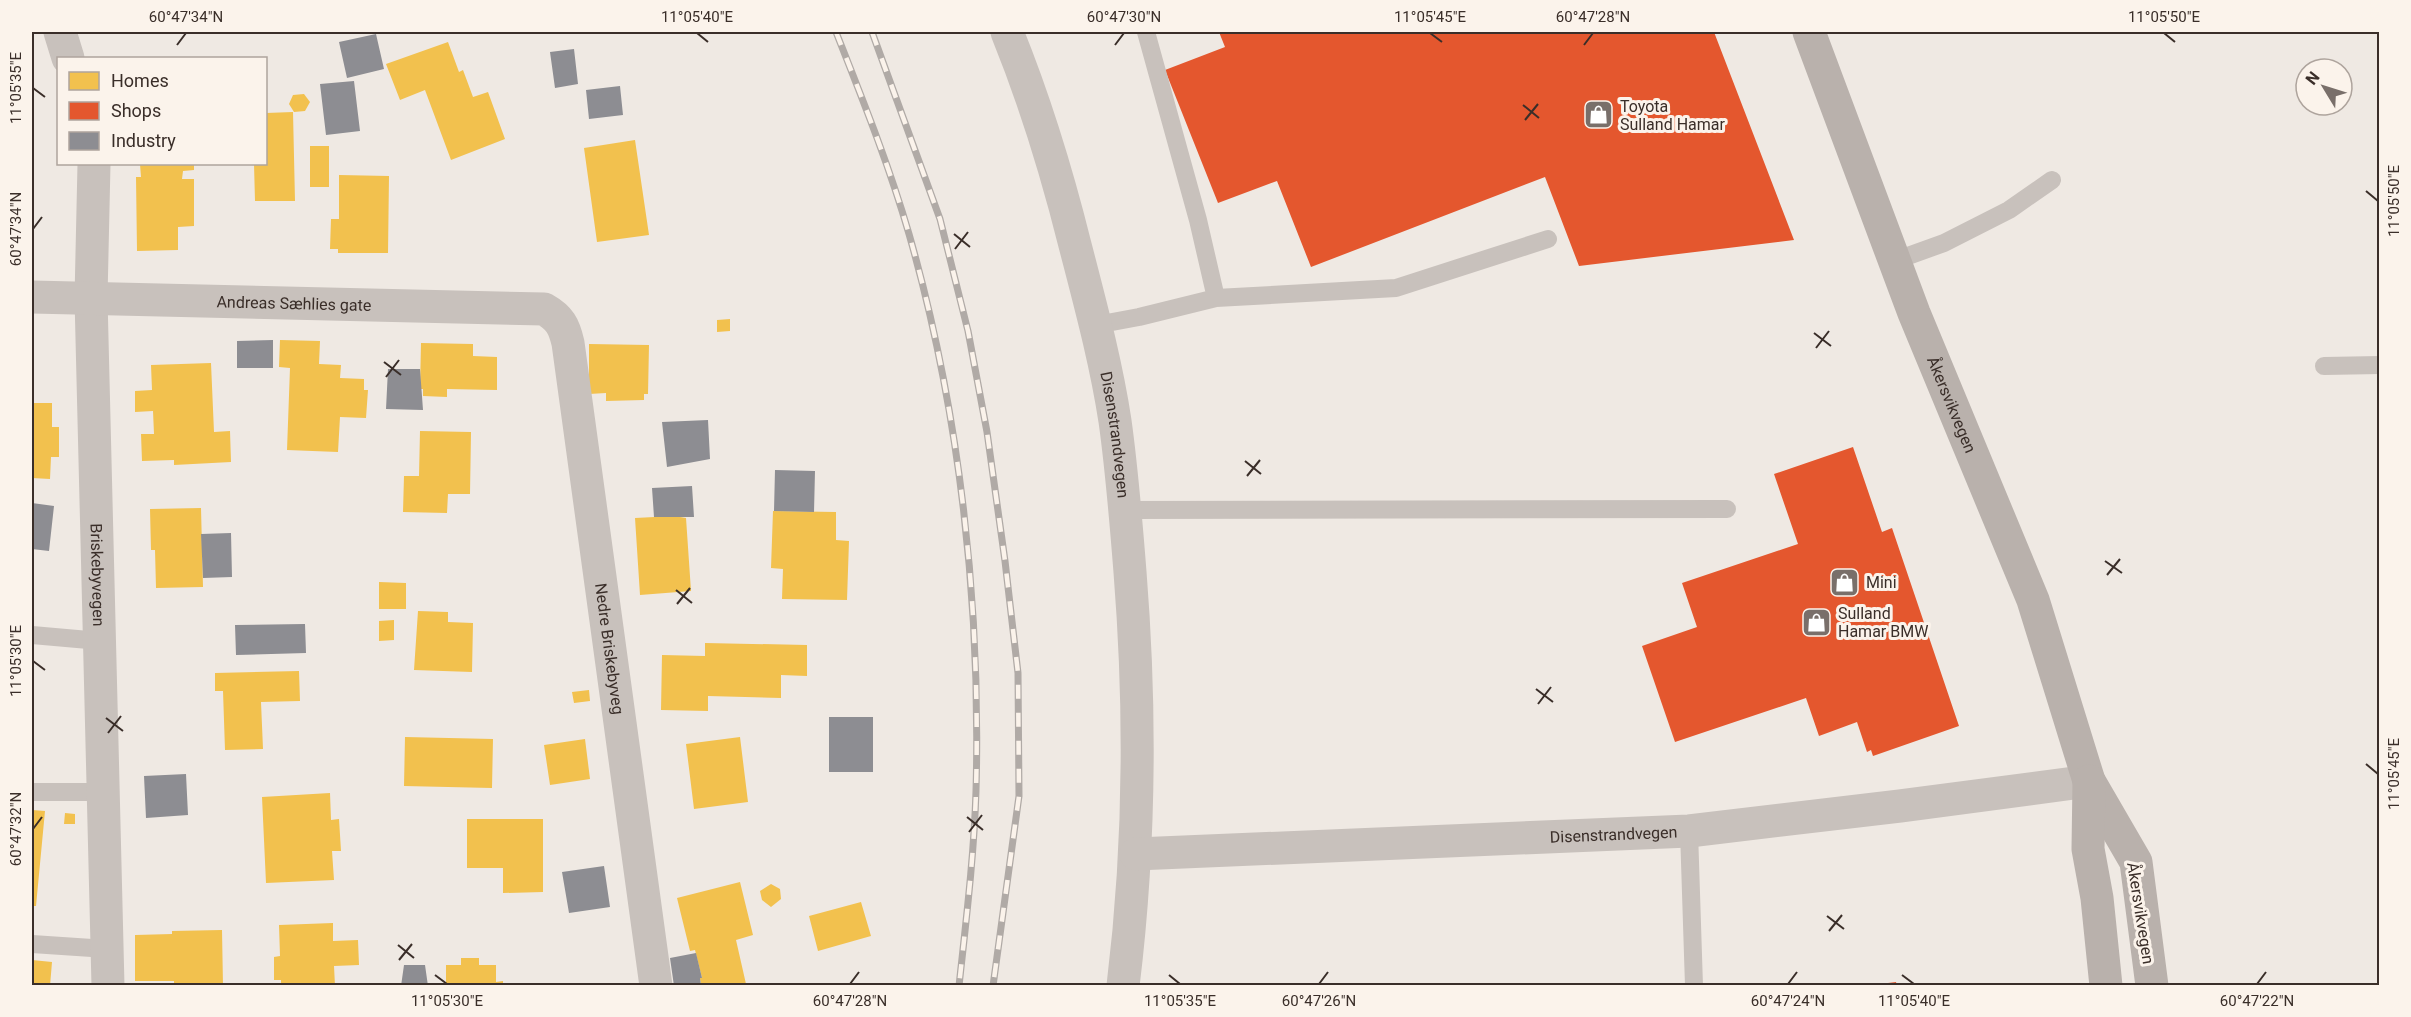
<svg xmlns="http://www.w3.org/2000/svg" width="2411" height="1017" viewBox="0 0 2411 1017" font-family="Roboto,sans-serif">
	<rect width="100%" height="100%" fill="#efe9e3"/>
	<path fill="#f2c14e" d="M 448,42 L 459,72 L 463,70 L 473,97 L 488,92 L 505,139 L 451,160 L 425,90 L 400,100 L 386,64 Z
		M 304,94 L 310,102 L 305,111 L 294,112 L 289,104 L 293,95 Z
		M 293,112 L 295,201 L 255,201 L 254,164 L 266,164 L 266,113 Z
		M 635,140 L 649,235 L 597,242 L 584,148 Z
		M 310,146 L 329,146 L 329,187 L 310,187 Z
		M 140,164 L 194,164 L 194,170 L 183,171 L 182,179 L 194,179 L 194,226 L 178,227 L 178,250 L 137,251 L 136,177 L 141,177 Z
		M 339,175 L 389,176 L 388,253 L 338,253 L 338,249 L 330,249 L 331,219 L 339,219 Z
		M 730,319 L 730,331 L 717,332 L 717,320 Z
		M 280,340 L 320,341 L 319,364 L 341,365 L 340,378 L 364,379 L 364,390 L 368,390 L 366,418 L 340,417 L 338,452 L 287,450 L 290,368 L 279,367 Z
		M 421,343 L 473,344 L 473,356 L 497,357 L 497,390 L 447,389 L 447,397 L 423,396 L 423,389 L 420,389 Z
		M 589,344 L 649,345 L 648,394 L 644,394 L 644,400 L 606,401 L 606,393 L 589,394 Z
		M 211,363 L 214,432 L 230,431 L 231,462 L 174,465 L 174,460 L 142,461 L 141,434 L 154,434 L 153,411 L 135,412 L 135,391 L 152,390 L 151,365 Z
		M 32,403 L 52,403 L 52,427 L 59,427 L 59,457 L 51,457 L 50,479 L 32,478 Z
		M 420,431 L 471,432 L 470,494 L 448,494 L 447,513 L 403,512 L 404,476 L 419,476 Z
		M 201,508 L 203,587 L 156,588 L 155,550 L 151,550 L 150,509 Z
		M 773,511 L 836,512 L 836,540 L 849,541 L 847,600 L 782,599 L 783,569 L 771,568 Z
		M 674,516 L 686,518 L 691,591 L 640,595 L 635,518 Z
		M 379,582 L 406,583 L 406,609 L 379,609 Z
		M 418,611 L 448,612 L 448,622 L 473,623 L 472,672 L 414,670 Z
		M 394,620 L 394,640 L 379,641 L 379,621 Z
		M 705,643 L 807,645 L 807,676 L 781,675 L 781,698 L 708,696 L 708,711 L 661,710 L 662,655 L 705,656 Z
		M 299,671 L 300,701 L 261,702 L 263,749 L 225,750 L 223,691 L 215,691 L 215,673 Z
		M 589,690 L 590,701 L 574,703 L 572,692 Z
		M 405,737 L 493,739 L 492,788 L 404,786 Z
		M 740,737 L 748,802 L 694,809 L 686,744 Z
		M 585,739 L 590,779 L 550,785 L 544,745 Z
		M 330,793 L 331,820 L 339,819 L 341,851 L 332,851 L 334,880 L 266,883 L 262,797 Z
		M 32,810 L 45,811 L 36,906 L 32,906 Z
		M 65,813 L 75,814 L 75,824 L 64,824 Z
		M 467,819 L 543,819 L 543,892 L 503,893 L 503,868 L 467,868 Z
		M 740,882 L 753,935 L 736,940 L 746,984 L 701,986 L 700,978 L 702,978 L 695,950 L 690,951 L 677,898 Z
		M 771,884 L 780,889 L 781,899 L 771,907 L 762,900 L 760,891 Z
		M 861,902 L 871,936 L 818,951 L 809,916 Z
		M 333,923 L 333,941 L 358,940 L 359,965 L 334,966 L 335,986 L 281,986 L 281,980 L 274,980 L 274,957 L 280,956 L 279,925 Z
		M 222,930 L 223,986 L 174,986 L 174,981 L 135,981 L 135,935 L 172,934 L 172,931 Z
		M 461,958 L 479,958 L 479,965 L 496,965 L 496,982 L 503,981 L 503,986 L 446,986 L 446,965 L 461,965 Z
		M 32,960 L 52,962 L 50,986 L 32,986 Z"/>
	<path fill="#e4572e" d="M 1219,32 L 1714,32 L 1794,240 L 1579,266 L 1545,177 L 1311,267 L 1277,181 L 1218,203 L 1165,70 L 1225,47 Z
		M 1853,447 L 1882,532 L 1892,528 L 1959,726 L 1873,756 L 1871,750 L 1867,752 L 1857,722 L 1819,736 L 1806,698 L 1675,742 L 1642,646 L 1697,627 L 1682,583 L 1798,544 L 1774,474 Z
		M 1896,982 L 1897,986 L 1880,986 L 1880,984 Z"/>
	<path fill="#8d8d92" d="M 376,34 L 384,69 L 347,78 L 339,42 Z
		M 574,49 L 578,84 L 555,88 L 550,52 Z
		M 354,81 L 360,131 L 326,135 L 320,84 Z
		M 620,86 L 623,115 L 589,119 L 586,90 Z
		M 273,340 L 273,368 L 237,368 L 237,341 Z
		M 388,369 L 420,369 L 423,410 L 386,409 Z
		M 708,420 L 710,459 L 667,467 L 662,422 Z
		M 775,470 L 815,471 L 814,512 L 774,511 Z
		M 692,486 L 694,517 L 654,517 L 652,488 Z
		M 32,503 L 54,506 L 49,551 L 32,549 Z
		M 231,533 L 232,577 L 203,578 L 201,534 Z
		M 305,624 L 306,653 L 236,655 L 235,625 Z
		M 829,717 L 873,717 L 873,772 L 829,772 Z
		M 186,774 L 188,815 L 146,818 L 144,776 Z
		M 604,866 L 610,907 L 569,913 L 562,872 Z
		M 696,953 L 702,978 L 700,978 L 701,986 L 674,986 L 670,958 Z
		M 404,965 L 425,965 L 428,986 L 401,986 Z"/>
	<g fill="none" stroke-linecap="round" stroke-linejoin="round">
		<path stroke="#c8c1bc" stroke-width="18" d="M 1894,261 L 1944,243 L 2009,210 L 2052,180
			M 1216,298 L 1396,288 L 1548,239
			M 1096,325 L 1139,317 L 1216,298 L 1198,220 L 1146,32
			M 2324,366 L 2380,365
			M 1125,510 L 1727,509
			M 32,635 L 100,641
			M 32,792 L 103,792
			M 1689,831 L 1694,986
			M 32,944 L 107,949"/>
		<g stroke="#c8c1bc" stroke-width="33">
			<path d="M 60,32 L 68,58"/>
			<path id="s1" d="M 1007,32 C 1035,101 1057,173 1075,245 C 1090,303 1106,362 1115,421 C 1122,471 1126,521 1130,572 C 1141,710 1140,848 1123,986"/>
			<path id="s2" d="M 94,164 L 91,298 L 108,986"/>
			<path id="s3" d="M 32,297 L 544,309 C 560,318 564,326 568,343 L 656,986"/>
			<path id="s4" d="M 1136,854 L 1689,831 L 1900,806 L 2089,781"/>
		</g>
		<g stroke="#b9b1ac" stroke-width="33">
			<path id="s5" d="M 1809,32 L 1914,313 L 2033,600 L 2089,781 L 2136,862 L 2152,986"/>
			<path d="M 2089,781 L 2088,849 L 2097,898 L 2106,986"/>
		</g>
		<defs>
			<path id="rail" d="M 836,32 C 862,98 889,165 909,234 C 960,412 981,605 976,791 C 974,856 966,921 959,986
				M 872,32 L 940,219 L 968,331 L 987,432 L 1005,561 L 1018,673 L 1019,796 L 993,986"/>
		</defs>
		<use href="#rail" stroke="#b0aaa6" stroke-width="7"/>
		<use href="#rail" stroke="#fbf3eb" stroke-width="4.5" stroke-dasharray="14" stroke-linecap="butt"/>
	</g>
	<path fill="none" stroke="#3a2e29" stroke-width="2" d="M 697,33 L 708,42M 1430,33 L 1442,42M 2164,33 L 2175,42M 177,45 L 186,33M 1115,45 L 1124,33M 1584,45 L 1593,33M 33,88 L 45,97M 1523,105 L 1539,118M 1525,120 L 1538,104M 2366,191 L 2378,201M 33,229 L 42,217M 954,234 L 970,247M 955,249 L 968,232M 1814,333 L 1831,346M 1816,348 L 1829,331M 384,362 L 401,375M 386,377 L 399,360M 1245,461 L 1261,474M 1247,476 L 1260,460M 2105,561 L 2122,573M 2107,575 L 2120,559M 676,590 L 692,603M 677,604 L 690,588M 33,661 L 45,670M 1536,689 L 1553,702M 1538,704 L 1551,687M 106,718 L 123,731M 108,733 L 121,716M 2366,764 L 2378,774M 967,817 L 983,830M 33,829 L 42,817M 969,832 L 982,815M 1827,916 L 1844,929M 1829,931 L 1842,915M 398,945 L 414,958M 399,960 L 412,944M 435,975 L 447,984M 1169,975 L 1180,984M 1902,975 L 1914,984M 850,984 L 859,972M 1319,984 L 1328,972M 1788,984 L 1797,972M 2257,984 L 2266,972"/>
	<defs>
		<symbol id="shop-square" viewBox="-11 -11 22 22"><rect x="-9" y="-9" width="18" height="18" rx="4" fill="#796f6a" stroke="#fbf3eb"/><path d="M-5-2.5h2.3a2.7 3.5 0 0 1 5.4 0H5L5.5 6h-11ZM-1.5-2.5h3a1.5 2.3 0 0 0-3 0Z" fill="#fff"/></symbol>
	</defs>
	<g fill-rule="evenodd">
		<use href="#shop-square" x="1582" y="98" width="33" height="33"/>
		<use href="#shop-square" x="1828" y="566" width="33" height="33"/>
		<use href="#shop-square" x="1800" y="606" width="33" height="33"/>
	</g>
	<g text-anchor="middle" stroke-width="6" stroke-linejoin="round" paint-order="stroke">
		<g font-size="16" fill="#3a2e29" stroke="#fbf3eb" text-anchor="start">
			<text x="1620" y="112">Toyota<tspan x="1620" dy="18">Sulland Hamar</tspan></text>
			<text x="1866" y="588">Mini</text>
			<text x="1838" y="619">Sulland<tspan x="1838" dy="18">Hamar BMW</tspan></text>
		</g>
		<g font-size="16" fill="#3a2e29" stroke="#fbf3eb">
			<text dy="6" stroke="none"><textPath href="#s3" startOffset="262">Andreas Sæhlies gate</textPath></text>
			<text dy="6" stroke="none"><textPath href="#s5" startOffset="399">Åkersvikvegen</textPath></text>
			<text dy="6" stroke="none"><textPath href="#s1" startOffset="418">Disenstrandvegen</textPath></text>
			<text dy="6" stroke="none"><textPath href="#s2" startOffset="411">Briskebyvegen</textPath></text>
			<text dy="6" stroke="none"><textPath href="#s3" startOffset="864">Nedre Briskebyveg</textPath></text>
			<text dy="6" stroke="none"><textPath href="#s4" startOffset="478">Disenstrandvegen</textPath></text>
			<text transform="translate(2141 913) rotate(81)" y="6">Åkersvikvegen</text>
		</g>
	</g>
	<rect width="2411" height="1017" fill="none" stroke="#fbf3eb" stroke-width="66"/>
	<rect x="57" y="57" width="210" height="108" fill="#fbf3eb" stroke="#aea49d" stroke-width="1.5"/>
	<rect x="69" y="72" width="30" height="18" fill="#f2c14e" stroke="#aea49d" stroke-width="1.5"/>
	<text x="111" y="87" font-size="18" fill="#3a2e29">Homes</text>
	<rect x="69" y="102" width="30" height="18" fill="#e4572e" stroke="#aea49d" stroke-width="1.5"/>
	<text x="111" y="117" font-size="18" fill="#3a2e29">Shops</text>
	<rect x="69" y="132" width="30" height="18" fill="#8d8d92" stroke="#aea49d" stroke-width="1.5"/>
	<text x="111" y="147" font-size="18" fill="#3a2e29">Industry</text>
	<g transform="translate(2324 87) rotate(308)"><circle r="28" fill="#fbf3eb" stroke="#aea49d" stroke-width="1.5"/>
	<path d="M0-4.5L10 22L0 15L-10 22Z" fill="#796f6a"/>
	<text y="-9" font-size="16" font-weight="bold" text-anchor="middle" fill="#3a2e29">N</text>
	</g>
	<rect x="33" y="33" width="2345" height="951" fill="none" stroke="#3a2e29" stroke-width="2"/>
	<g font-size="15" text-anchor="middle" fill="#3a2e29">
		<text x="186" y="22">60°47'34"N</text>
		<text x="697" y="22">11°05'40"E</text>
		<text x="1124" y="22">60°47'30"N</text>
		<text x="1430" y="22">11°05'45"E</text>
		<text x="1593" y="22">60°47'28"N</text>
		<text x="2164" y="22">11°05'50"E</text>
		<text transform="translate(16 88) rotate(-90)" y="5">11°05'35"E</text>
		<text transform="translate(2394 201) rotate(-90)" y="5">11°05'50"E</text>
		<text transform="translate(16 229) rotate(-90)" y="5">60°47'34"N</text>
		<text transform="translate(16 661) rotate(-90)" y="5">11°05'30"E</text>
		<text transform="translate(2394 774) rotate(-90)" y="5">11°05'45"E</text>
		<text transform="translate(16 829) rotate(-90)" y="5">60°47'32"N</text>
		<text x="447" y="1006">11°05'30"E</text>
		<text x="850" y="1006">60°47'28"N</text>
		<text x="1180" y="1006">11°05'35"E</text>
		<text x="1319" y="1006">60°47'26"N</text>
		<text x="1788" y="1006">60°47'24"N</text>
		<text x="1914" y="1006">11°05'40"E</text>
		<text x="2257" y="1006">60°47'22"N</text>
	</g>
</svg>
